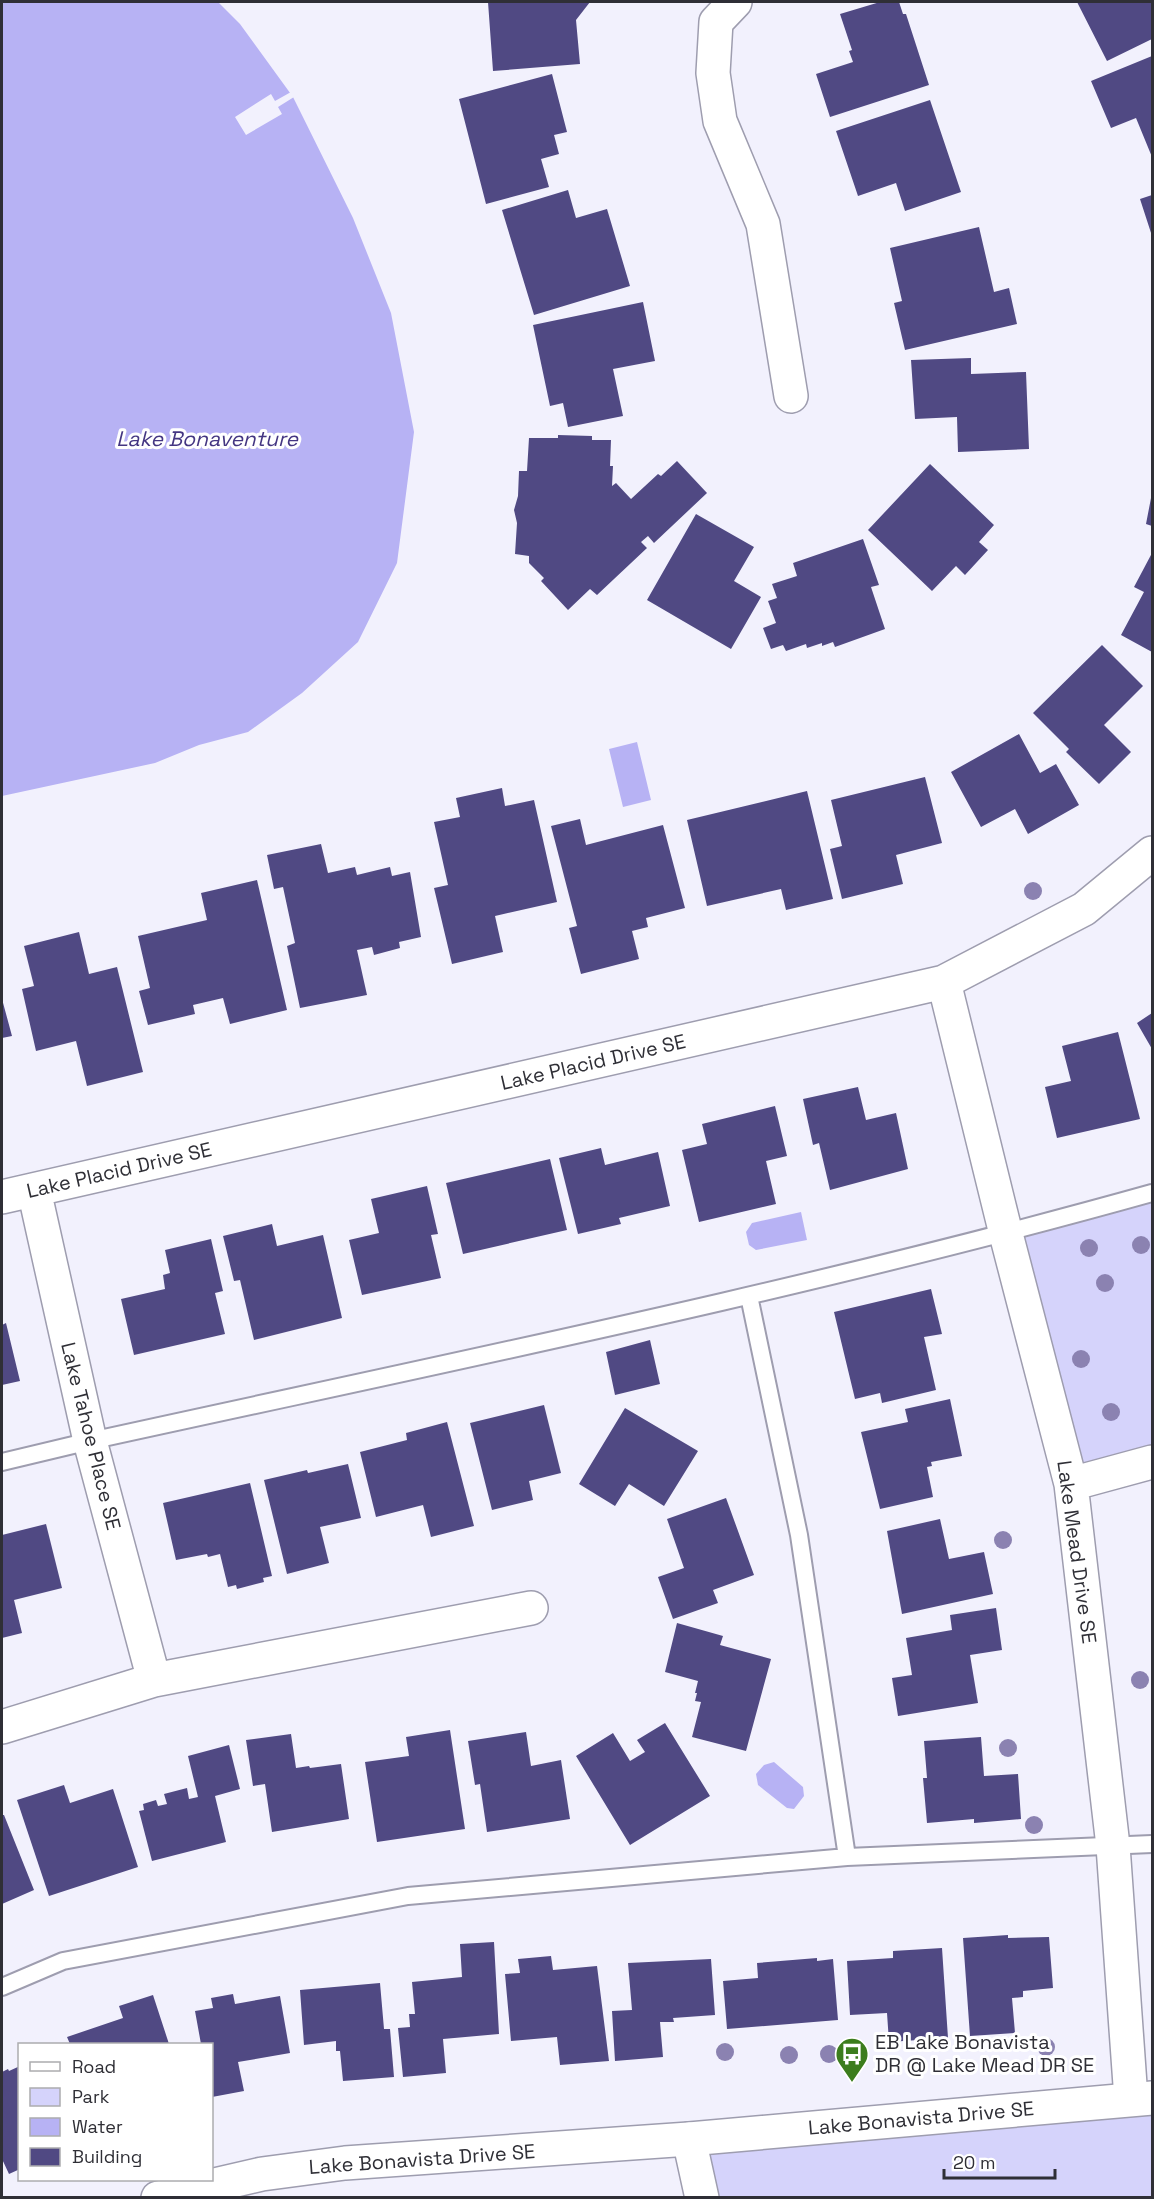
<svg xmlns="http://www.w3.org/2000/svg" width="1154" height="2199" viewBox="0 0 1154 2199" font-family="'Space Grotesk',sans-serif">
	<rect width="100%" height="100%" fill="#f2f1fd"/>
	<path fill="#d5d3fb" d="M 1152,1193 L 1152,1462 L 1071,1484 L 1006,1234 Z
		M 1152,2098 L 1152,2197 L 702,2197 L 689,2139 Z"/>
	<path fill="#b7b2f4" d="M 2,2 L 218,2 L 240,24 L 293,97 L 353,218 L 391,313 L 414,432 L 397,563 L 358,642 L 302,693 L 248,732 L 199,745 L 155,763 L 2,796 Z
		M 637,742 L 651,800 L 623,807 L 609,749 Z
		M 801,1212 L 807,1240 L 756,1250 L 749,1245 L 746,1232 L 752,1223 Z
		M 774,1762 L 803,1787 L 804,1796 L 794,1809 L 787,1808 L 758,1785 L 756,1774 L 764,1765 Z"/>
	<path fill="#f2f1fd" d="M 291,92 L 294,97 L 278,107 L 282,114 L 246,135 L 235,117 L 271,94 L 275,101 Z"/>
	<path fill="#504983" d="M 488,2 L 590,2 L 576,20 L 580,64 L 493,71 Z
		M 880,2 L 899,2 L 903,14 L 906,14 L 929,85 L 830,117 L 816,74 L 853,62 L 849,51 L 852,50 L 840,14 Z
		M 1077,2 L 1152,2 L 1152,39 L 1107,61 Z
		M 1152,56 L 1152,157 L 1136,118 L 1111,128 L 1091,81 Z
		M 552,74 L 567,132 L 554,135 L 559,154 L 541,159 L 549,187 L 486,204 L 459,99 Z
		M 930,100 L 961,192 L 905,211 L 896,183 L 858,196 L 836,131 Z
		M 568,190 L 576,218 L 607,209 L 630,286 L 534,315 L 502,210 Z
		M 1152,195 L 1152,236 L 1140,199 Z
		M 979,227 L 994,292 L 1009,288 L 1017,324 L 905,350 L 894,303 L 902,301 L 890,248 Z
		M 643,302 L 655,361 L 613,369 L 623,416 L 568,427 L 563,403 L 550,406 L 533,325 Z
		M 971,358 L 971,374 L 1026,372 L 1029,449 L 958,452 L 957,417 L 915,419 L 911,360 Z
		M 558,435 L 592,436 L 592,440 L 611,440 L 610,466 L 613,466 L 612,486 L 616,483 L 631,499 L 658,474 L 661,476 L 677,461 L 707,493 L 654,543 L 648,536 L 641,542 L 647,548 L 597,595 L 590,589 L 568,610 L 541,581 L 544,578 L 529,563 L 529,556 L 515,554 L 517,523 L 514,510 L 518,496 L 519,471 L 527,471 L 529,438 L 558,438 Z
		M 930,464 L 994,525 L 979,542 L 988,550 L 965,575 L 956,566 L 932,591 L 868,530 Z
		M 1151,498 L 1152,498 L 1152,526 L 1146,524 Z
		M 696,514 L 754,547 L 734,581 L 761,597 L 731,649 L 647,600 Z
		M 863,539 L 879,585 L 871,587 L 885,629 L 835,647 L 833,642 L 822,646 L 822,643 L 807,648 L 806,644 L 786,651 L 783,645 L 771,649 L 763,628 L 776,623 L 768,601 L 777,598 L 772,584 L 797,576 L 793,563 Z
		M 1152,553 L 1152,652 L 1121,635 L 1144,592 L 1134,587 Z
		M 1102,645 L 1143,686 L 1104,725 L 1131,752 L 1099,784 L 1066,752 L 1069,749 L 1033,713 Z
		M 1019,734 L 1040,773 L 1056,764 L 1079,805 L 1028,834 L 1015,809 L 981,827 L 951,772 Z
		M 925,777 L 942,843 L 896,855 L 903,884 L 842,899 L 830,849 L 842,846 L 831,800 Z
		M 502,788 L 505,806 L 534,800 L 557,902 L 495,916 L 503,952 L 452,964 L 434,888 L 448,885 L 434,822 L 460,817 L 456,798 Z
		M 807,791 L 833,899 L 786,910 L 781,889 L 707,906 L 687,820 Z
		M 580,819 L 586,845 L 663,825 L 685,908 L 646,918 L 648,927 L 632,931 L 639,959 L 581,974 L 569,928 L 577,926 L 551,826 Z
		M 321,844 L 328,873 L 355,867 L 357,875 L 390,867 L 392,876 L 410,872 L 421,937 L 399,942 L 400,948 L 374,955 L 372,947 L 357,950 L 367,995 L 300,1008 L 287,946 L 295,943 L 283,887 L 274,889 L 267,855 Z
		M 257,880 L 287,1010 L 230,1024 L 223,998 L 193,1005 L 195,1014 L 148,1025 L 139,991 L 150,988 L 138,936 L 207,920 L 201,893 Z
		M 79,932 L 89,974 L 117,967 L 143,1072 L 87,1086 L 76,1041 L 36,1051 L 22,989 L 34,986 L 24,946 Z
		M 2,999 L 12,1036 L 2,1038 Z
		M 1152,1013 L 1152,1049 L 1137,1023 Z
		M 1118,1032 L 1140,1119 L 1057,1138 L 1045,1087 L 1071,1081 L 1062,1046 Z
		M 858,1087 L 866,1120 L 896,1113 L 908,1169 L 830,1190 L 819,1143 L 813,1145 L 803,1099 Z
		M 775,1106 L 787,1156 L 766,1161 L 776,1204 L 699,1222 L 682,1150 L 707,1144 L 702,1124 Z
		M 601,1148 L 605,1165 L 658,1152 L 670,1206 L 619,1218 L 621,1224 L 578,1234 L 559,1158 Z
		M 550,1159 L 567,1230 L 463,1254 L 446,1183 Z
		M 427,1186 L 438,1234 L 431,1235 L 441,1278 L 362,1295 L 349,1240 L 379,1233 L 371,1199 Z
		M 272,1224 L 277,1246 L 323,1235 L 342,1318 L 254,1340 L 240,1280 L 234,1281 L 223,1236 Z
		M 211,1239 L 223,1291 L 215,1293 L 225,1334 L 134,1355 L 121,1299 L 165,1289 L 163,1275 L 170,1273 L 165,1250 Z
		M 931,1289 L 942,1334 L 924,1337 L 936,1390 L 882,1403 L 880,1393 L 855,1399 L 834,1312 Z
		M 6,1323 L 20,1381 L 2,1385 L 2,1325 Z
		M 650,1340 L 660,1384 L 615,1395 L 606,1352 Z
		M 950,1399 L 962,1456 L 931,1462 L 932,1466 L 927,1467 L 933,1497 L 880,1509 L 861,1432 L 908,1422 L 905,1409 Z
		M 544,1405 L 561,1473 L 529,1481 L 533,1500 L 492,1510 L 470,1423 Z
		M 625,1408 L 698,1451 L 664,1506 L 629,1484 L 615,1506 L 579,1484 Z
		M 447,1422 L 474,1526 L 431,1537 L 423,1505 L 376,1517 L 360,1452 L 407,1440 L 406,1433 Z
		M 348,1464 L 361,1518 L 320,1527 L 329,1563 L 287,1574 L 264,1480 L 307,1470 L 308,1473 Z
		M 250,1483 L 272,1576 L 263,1578 L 264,1582 L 237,1589 L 236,1585 L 228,1587 L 220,1554 L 208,1557 L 207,1554 L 176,1560 L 163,1503 Z
		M 726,1498 L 754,1575 L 713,1590 L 718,1603 L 673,1619 L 658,1577 L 684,1568 L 667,1519 Z
		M 940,1519 L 949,1559 L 984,1552 L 993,1594 L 902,1614 L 887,1531 Z
		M 46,1524 L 62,1588 L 14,1600 L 22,1633 L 2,1638 L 2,1535 Z
		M 996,1608 L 1002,1650 L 970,1655 L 978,1703 L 898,1716 L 892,1678 L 912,1675 L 906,1638 L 952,1630 L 950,1615 Z
		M 677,1623 L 723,1636 L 720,1645 L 771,1659 L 746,1751 L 692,1737 L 701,1702 L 695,1701 L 697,1693 L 695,1693 L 698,1681 L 665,1672 Z
		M 665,1723 L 710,1796 L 630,1845 L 576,1756 L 613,1733 L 630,1761 L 645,1752 L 637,1740 Z
		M 450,1730 L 465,1829 L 377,1842 L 365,1762 L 409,1756 L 406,1737 Z
		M 526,1732 L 531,1766 L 561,1760 L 570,1819 L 487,1832 L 480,1784 L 475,1785 L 468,1741 Z
		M 291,1734 L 296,1768 L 309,1766 L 310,1768 L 341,1764 L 349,1819 L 272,1832 L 265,1784 L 253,1786 L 246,1740 Z
		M 981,1737 L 984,1776 L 1018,1774 L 1021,1819 L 974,1823 L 974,1819 L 927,1823 L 923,1778 L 927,1778 L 924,1741 Z
		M 229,1745 L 240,1789 L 215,1796 L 226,1842 L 152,1861 L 139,1811 L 144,1810 L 143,1804 L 156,1800 L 158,1806 L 167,1804 L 164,1794 L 187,1788 L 189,1799 L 198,1797 L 188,1756 Z
		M 64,1785 L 70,1803 L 113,1789 L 138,1867 L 49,1896 L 17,1800 Z
		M 2,1815 L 4,1815 L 34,1890 L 2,1904 Z
		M 1008,1935 L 1008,1938 L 1049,1937 L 1053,1988 L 1023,1991 L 1023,1997 L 1012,1998 L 1015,2033 L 970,2036 L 963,1938 Z
		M 494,1942 L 499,2034 L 443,2039 L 446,2073 L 403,2077 L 398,2028 L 410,2027 L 409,2014 L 415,2014 L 412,1982 L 462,1977 L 460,1944 Z
		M 942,1948 L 948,2038 L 889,2042 L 887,2013 L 850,2015 L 847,1961 L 893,1958 L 893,1951 Z
		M 551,1956 L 553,1970 L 597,1966 L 609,2061 L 560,2065 L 557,2037 L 511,2041 L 505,1974 L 520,1973 L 518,1959 Z
		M 817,1958 L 817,1961 L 833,1959 L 838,2020 L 727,2029 L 723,1981 L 758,1978 L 757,1963 Z
		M 711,1959 L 715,2015 L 673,2018 L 674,2022 L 660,2022 L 663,2057 L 615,2061 L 612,2011 L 632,2010 L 628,1963 Z
		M 380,1983 L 384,2029 L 390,2029 L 394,2077 L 343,2081 L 340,2051 L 336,2051 L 336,2041 L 304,2045 L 300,1990 Z
		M 233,1994 L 235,2004 L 280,1996 L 290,2053 L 238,2062 L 244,2091 L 212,2097 L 212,2044 L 201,2044 L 195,2011 L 213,2008 L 211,1998 Z
		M 153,1995 L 169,2044 L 70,2044 L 67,2037 L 123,2018 L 119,2006 Z
		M 20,2066 L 20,2169 L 9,2174 L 2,2159 L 2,2072 L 8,2069 L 9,2071 Z"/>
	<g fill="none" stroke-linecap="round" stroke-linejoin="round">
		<defs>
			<path id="service" d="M 749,1296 L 799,1535 L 847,1857
				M 2,1462 L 90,1441 C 445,1363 802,1291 1152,1193
				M 2,1987 L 63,1961 L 408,1896 L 847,1857 L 1152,1844"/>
			<path id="minor" d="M 735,2 L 716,22 L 713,73 L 720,121 L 763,224 L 791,396
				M 944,982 L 1006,1234 L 1071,1484 L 1113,1846 L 1131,2099
				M 34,1190 L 90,1441 L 154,1680
				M 2,1197 L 944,982 L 1084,909 L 1152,853
				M 1071,1484 L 1152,1462
				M 2,1727 L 154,1680 L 531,1608
				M 689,2139 L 702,2198"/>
			<path id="tertiary" d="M 158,2198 L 262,2174 L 345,2163 L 689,2139 L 1152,2098"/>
		</defs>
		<use href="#service" stroke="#9e9daf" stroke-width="20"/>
		<use href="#minor" stroke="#9e9daf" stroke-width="36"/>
		<use href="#tertiary" stroke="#9e9daf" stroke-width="36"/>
		<use href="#service" stroke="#fff" stroke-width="16"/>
		<use href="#minor" stroke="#fff" stroke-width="33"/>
		<use href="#tertiary" stroke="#fff" stroke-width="33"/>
	</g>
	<g fill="#8b82b1">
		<circle cx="1033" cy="891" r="9"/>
		<circle cx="1141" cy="1245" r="9"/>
		<circle cx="1089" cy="1248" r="9"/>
		<circle cx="1105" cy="1283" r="9"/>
		<circle cx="1081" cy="1359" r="9"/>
		<circle cx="1111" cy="1412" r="9"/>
		<circle cx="1003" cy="1540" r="9"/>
		<circle cx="1140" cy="1680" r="9"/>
		<circle cx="1008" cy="1748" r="9"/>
		<circle cx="1034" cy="1825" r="9"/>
		<circle cx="1046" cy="2047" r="9"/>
		<circle cx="725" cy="2052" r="9"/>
		<circle cx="829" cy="2054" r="9"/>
		<circle cx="789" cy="2055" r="9"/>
	</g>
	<defs>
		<symbol id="bus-pin" viewBox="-11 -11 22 30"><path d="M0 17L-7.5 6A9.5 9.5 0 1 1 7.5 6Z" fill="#3c7d1d" stroke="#fff"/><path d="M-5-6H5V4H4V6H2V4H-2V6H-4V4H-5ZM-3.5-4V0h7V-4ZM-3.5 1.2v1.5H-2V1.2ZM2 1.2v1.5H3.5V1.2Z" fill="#fff"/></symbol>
	</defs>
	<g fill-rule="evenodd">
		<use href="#bus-pin" x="833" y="2035" width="38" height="52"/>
	</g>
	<g text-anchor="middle" stroke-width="6" stroke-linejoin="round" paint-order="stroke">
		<g font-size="20" fill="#2f2f36" stroke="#fff">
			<text transform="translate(593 1062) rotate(-13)" y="7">Lake Placid Drive SE</text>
			<text transform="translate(119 1170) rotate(-13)" y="7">Lake Placid Drive SE</text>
			<text transform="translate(91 1436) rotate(76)" y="7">Lake Tahoe Place SE</text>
			<text transform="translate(1077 1552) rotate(82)" y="7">Lake Mead Drive SE</text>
			<text transform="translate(921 2118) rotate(-5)" y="7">Lake Bonavista Drive SE</text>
			<text transform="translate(422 2159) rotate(-4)" y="7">Lake Bonavista Drive SE</text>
		</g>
		<g font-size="20" fill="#2f2f36" stroke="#fff" text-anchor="start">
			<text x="875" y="2049">EB Lake Bonavista<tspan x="875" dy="23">DR @ Lake Mead DR SE</tspan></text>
		</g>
		<g font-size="21" font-style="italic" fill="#443682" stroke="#fff">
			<text x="207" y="446">Lake Bonaventure</text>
		</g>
	</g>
	<rect width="1154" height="2199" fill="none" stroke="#2f2f36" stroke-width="6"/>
	<rect x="18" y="2043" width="195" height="138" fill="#ffffff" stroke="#acacaf" stroke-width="1.5"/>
	<rect x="30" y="2062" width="30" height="9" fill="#ffffff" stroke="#acacaf" stroke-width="1.5"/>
	<text x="72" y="2073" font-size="18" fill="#2f2f36">Road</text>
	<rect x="30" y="2088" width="30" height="18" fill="#d5d3fb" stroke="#acacaf" stroke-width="1.5"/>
	<text x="72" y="2103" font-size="18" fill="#2f2f36">Park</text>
	<rect x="30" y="2118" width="30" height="18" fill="#b7b2f4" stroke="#acacaf" stroke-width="1.5"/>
	<text x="72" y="2133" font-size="18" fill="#2f2f36">Water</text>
	<rect x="30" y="2148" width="30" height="18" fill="#504983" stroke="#acacaf" stroke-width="1.5"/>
	<text x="72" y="2163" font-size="18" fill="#2f2f36">Building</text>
	<path d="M944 2169v9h111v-9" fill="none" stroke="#2f2f36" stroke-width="3"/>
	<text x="953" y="2169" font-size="18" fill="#2f2f36" stroke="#ffffff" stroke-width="4.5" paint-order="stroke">20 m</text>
</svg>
